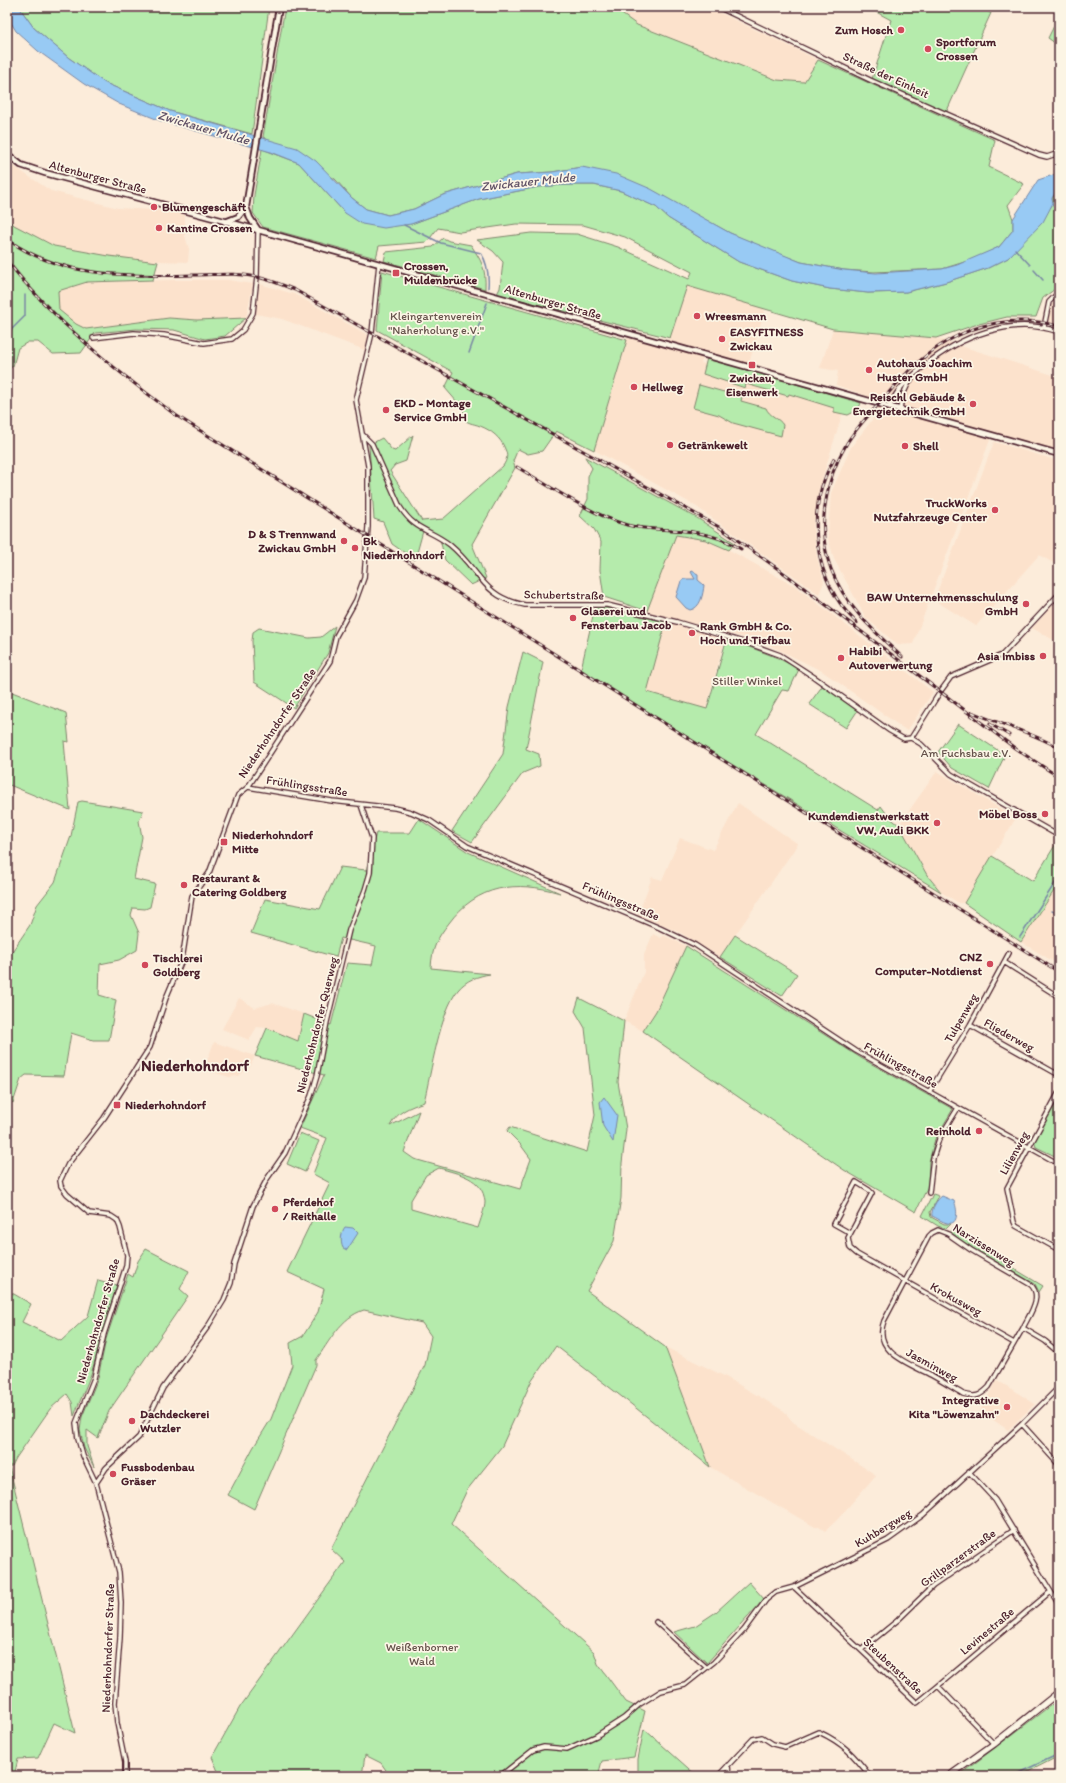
<svg xmlns="http://www.w3.org/2000/svg" width="1066" height="1783" viewBox="0 0 1066 1783" font-family="Itim,sans-serif">
	<rect width="100%" height="100%" fill="#fcecda"/>
	<filter id="ink" filterUnits="userSpaceOnUse"><feTurbulence type="fractalNoise" baseFrequency=".025" numOctaves="2"/><feDisplacementMap in="SourceGraphic" scale="8" xChannelSelector="R" yChannelSelector="G"/><feConvolveMatrix kernelMatrix="1 2 1 2 8 2 1 2 1" color-interpolation-filters="sRGB"/></filter>
	<g filter="url(#ink)">
		<path fill="#fce2cc" d="M 612,7 L 708,7 L 818,60 L 804,82 L 777,80 L 637,25 Z
			M 7,162 L 51,191 L 118,208 L 171,211 L 185,215 L 185,236 L 189,249 L 188,262 L 128,260 L 73,250 L 54,246 L 14,225 L 7,218 Z
			M 176,280 L 228,280 L 253,284 L 246,318 L 197,320 L 169,318 L 86,329 L 76,324 L 59,310 L 58,291 L 87,282 Z
			M 260,284 L 294,294 L 368,335 L 365,350 L 282,319 L 256,314 Z
			M 686,285 L 765,309 L 747,370 L 703,358 L 701,363 L 845,405 L 819,489 L 813,528 L 817,557 L 824,582 L 819,594 L 694,505 L 594,450 L 628,337 L 666,348 Z
			M 1059,296 L 1059,328 L 1051,325 L 1048,321 L 1052,304 Z
			M 833,329 L 936,338 L 1059,377 L 1059,451 L 993,432 L 913,644 L 898,645 L 866,618 L 834,559 L 828,537 L 831,493 L 851,447 L 879,411 L 873,398 L 836,385 L 838,371 L 820,368 Z
			M 994,442 L 1059,461 L 1059,566 L 1039,555 L 976,626 L 934,600 Z
			M 675,534 L 706,540 L 729,550 L 795,586 L 933,692 L 907,731 L 822,671 L 767,644 L 647,611 Z
			M 1059,599 L 1059,643 L 1032,628 Z
			M 666,622 L 725,639 L 706,709 L 647,692 Z
			M 937,771 L 1016,818 L 964,903 L 959,903 L 941,892 L 927,875 L 899,825 Z
			M 738,803 L 798,844 L 720,957 L 681,933 L 638,915 L 652,877 L 662,880 L 680,838 L 713,850 Z
			M 1059,883 L 1059,965 L 1021,942 Z
			M 653,934 L 661,938 L 663,935 L 686,946 L 656,1011 L 643,1031 L 624,1021 L 644,972 L 644,955 Z
			M 239,998 L 255,1008 L 272,1003 L 304,1014 L 298,1041 L 267,1028 L 257,1027 L 249,1040 L 222,1029 Z
			M 214,1042 L 255,1056 L 250,1067 L 238,1076 L 229,1077 L 204,1069 Z
			M 665,1347 L 724,1376 L 784,1411 L 793,1422 L 876,1475 L 837,1520 L 825,1531 L 819,1527 L 815,1527 L 710,1467 Z
			M 997,1380 L 1035,1404 L 1008,1430 L 980,1411 Z"/>
		<path fill="#b5ebac" stroke="#80856c" fill-rule="evenodd" d="M 19,7 L 269,7 L 252,134 L 170,111 L 105,83 L 69,58 L 34,28 Z
			M 285,7 L 612,7 L 637,25 L 777,80 L 804,82 L 818,60 L 995,140 L 989,167 L 1024,184 L 1008,205 L 1013,219 L 1013,230 L 999,247 L 974,259 L 942,269 L 874,272 L 844,270 L 801,262 L 764,248 L 730,233 L 653,191 L 582,167 L 552,172 L 517,174 L 443,195 L 414,209 L 388,215 L 366,209 L 352,198 L 335,179 L 263,137 Z
			M 867,7 L 977,7 L 991,13 L 946,113 L 872,79 L 891,20 Z
			M 1059,16 L 1059,46 L 1048,38 Z
			M 262,149 L 299,163 L 345,213 L 411,224 L 479,199 L 538,187 L 564,185 L 594,185 L 621,191 L 656,207 L 668,218 L 739,262 L 792,281 L 830,289 L 868,293 L 906,292 L 946,282 L 988,268 L 1008,258 L 1053,204 L 1052,199 L 1056,192 L 1059,191 L 1059,286 L 1043,298 L 1036,317 L 1007,317 L 975,325 L 936,338 L 833,329 L 687,286 L 670,338 L 497,294 L 500,288 L 503,262 L 493,251 L 477,240 L 531,233 L 577,234 L 618,247 L 689,279 L 692,272 L 625,237 L 583,225 L 516,224 L 460,232 L 438,228 L 427,242 L 379,246 L 376,258 L 263,227 L 253,213 L 254,195 Z
			M 7,218 L 14,225 L 54,246 L 109,256 L 158,262 L 153,280 L 87,282 L 58,291 L 59,310 L 76,324 L 86,329 L 169,318 L 197,320 L 246,318 L 225,336 L 205,339 L 174,330 L 136,329 L 95,333 L 81,353 L 53,354 L 38,342 L 28,342 L 18,348 L 13,366 L 7,370 L 7,308 C 9,304 7,230 7,218 Z
			M 443,238 L 449,241 L 471,245 C 482,262 486,268 485,289 L 384,261 L 386,252 L 433,247 Z
			M 382,271 L 627,340 L 594,450 L 556,431 L 542,451 L 528,454 L 518,449 L 513,461 L 515,468 L 472,544 L 486,578 L 471,585 L 445,560 L 440,539 L 423,531 L 415,560 L 392,544 L 383,522 L 374,519 L 369,445 L 382,438 L 392,450 L 395,451 L 413,435 L 406,461 L 395,465 L 390,471 L 422,521 L 443,519 L 503,466 C 507,460 508,455 505,449 C 501,438 491,430 480,426 C 473,423 466,424 462,416 L 464,410 L 445,388 L 453,372 L 377,330 Z
			M 707,358 L 861,403 L 858,410 L 848,415 L 834,412 L 834,408 L 789,394 L 788,396 L 746,384 L 745,388 L 703,374 Z
			M 699,385 L 742,397 L 741,401 L 766,408 C 769,416 779,418 783,425 L 781,436 L 733,423 L 719,415 L 693,408 Z
			M 585,457 L 697,518 L 735,543 L 729,550 L 706,540 L 676,535 L 647,611 L 604,597 L 600,570 L 601,542 L 594,529 L 580,516 L 588,499 L 588,476 L 592,468 Z
			M 595,607 L 607,608 L 666,622 L 647,692 L 707,709 L 726,641 L 729,639 L 778,658 L 799,669 L 789,691 L 782,690 L 756,734 L 878,810 L 881,806 L 889,817 L 899,825 L 927,875 L 941,892 L 723,759 L 581,669 Z
			M 335,626 L 328,653 L 294,708 L 254,682 L 252,641 L 253,632 L 259,628 L 309,638 L 321,637 Z
			M 523,652 L 543,662 L 526,749 L 539,754 L 540,766 L 523,773 L 472,842 L 452,831 L 503,754 L 509,707 Z
			M 823,685 L 858,710 L 846,728 L 809,704 Z
			M 7,690 L 66,713 L 69,742 L 64,741 L 70,810 L 7,784 Z
			M 958,724 L 1005,755 L 989,789 L 952,768 L 938,752 Z
			M 82,801 L 143,811 L 139,821 L 142,837 L 134,879 L 155,884 L 150,907 L 145,909 L 133,908 L 131,915 L 139,933 L 137,950 L 119,960 L 100,964 L 99,995 L 116,1000 L 109,1040 L 93,1040 L 71,1033 L 64,1076 L 26,1075 L 21,1079 L 13,1103 L 7,1098 L 7,957 L 11,953 L 30,925 L 37,905 L 55,882 L 71,836 L 78,802 Z
			M 419,819 L 468,852 L 560,893 C 516,880 477,885 449,923 C 437,938 432,948 431,968 L 490,974 C 478,976 466,980 458,990 C 440,1012 431,1073 424,1102 C 408,1108 398,1111 390,1126 L 419,1111 L 404,1152 L 414,1159 L 520,1189 L 531,1159 L 520,1144 L 507,1131 L 510,1127 L 587,1152 L 595,1115 L 585,1028 L 575,1011 L 579,998 L 624,1021 L 618,1082 L 626,1129 L 622,1163 L 621,1198 L 614,1241 L 587,1291 L 665,1347 L 710,1467 L 622,1397 L 556,1346 L 531,1382 L 502,1446 L 467,1490 L 451,1524 L 594,1652 L 598,1664 L 626,1702 L 645,1711 L 634,1757 L 602,1761 L 598,1776 L 390,1776 L 381,1763 L 365,1755 L 362,1776 L 220,1776 L 212,1757 L 240,1707 L 345,1562 L 331,1549 L 425,1365 L 431,1336 L 422,1323 L 364,1310 C 341,1317 329,1342 316,1360 L 316,1365 L 254,1509 L 228,1495 L 253,1448 L 271,1419 L 292,1365 L 290,1343 L 303,1336 L 318,1312 L 324,1289 L 287,1272 L 330,1183 L 313,1174 L 327,1138 L 300,1128 L 324,1075 L 255,1056 L 267,1028 L 298,1041 L 304,1014 L 331,1025 L 347,963 L 372,965 L 376,946 L 341,938 L 336,957 L 251,933 L 265,899 L 320,909 L 340,867 L 366,870 L 376,833 L 410,833 ZM 439,1168 C 458,1174 483,1177 485,1202 C 485,1209 480,1221 478,1228 L 411,1209 L 411,1200 L 426,1175 Z
			M 1057,842 L 1059,843 L 1059,883 L 1021,942 L 964,903 L 992,856 L 1033,881 Z
			M 735,935 L 797,974 L 782,996 L 720,957 Z
			M 686,946 L 861,1058 L 953,1109 L 935,1139 L 929,1162 L 928,1186 L 916,1212 L 844,1170 L 643,1031 L 656,1011 Z
			M 1059,1095 L 1059,1158 L 1036,1147 L 1034,1141 Z
			M 300,1133 L 319,1141 L 305,1172 L 287,1164 Z
			M 933,1194 L 939,1196 L 930,1212 L 931,1217 L 944,1224 L 951,1224 L 946,1229 L 938,1226 L 922,1216 Z
			M 954,1227 L 958,1230 L 959,1235 L 977,1241 L 980,1248 L 1043,1286 L 1039,1292 L 1035,1284 L 964,1243 L 951,1232 Z
			M 146,1249 L 189,1271 L 180,1289 L 188,1296 L 109,1411 L 98,1438 L 87,1430 L 87,1446 L 94,1467 L 84,1448 L 80,1430 L 82,1417 L 98,1378 L 106,1339 L 128,1274 L 133,1277 L 138,1261 Z
			M 98,1280 L 117,1285 L 91,1374 L 74,1416 L 72,1402 L 67,1394 L 50,1409 L 16,1458 L 12,1466 L 9,1466 L 75,1733 L 54,1723 L 38,1758 L 18,1759 L 14,1776 L 7,1776 L 7,1290 L 31,1304 L 22,1322 L 61,1341 L 88,1316 Z
			M 749,1582 L 764,1599 L 707,1663 L 674,1632 L 695,1626 L 716,1612 Z
			M 1059,1699 L 1059,1756 L 1026,1773 L 1026,1776 L 958,1776 Z
			M 644,1729 L 697,1776 L 638,1776 L 638,1759 Z"/>
		<path fill="#98caf4" stroke="#7986a4" d="M 7,7 L 19,7 L 34,28 L 69,58 L 105,83 L 170,111 L 297,148 L 316,161 L 352,198 L 366,209 L 388,215 L 414,209 L 443,195 L 517,174 L 552,172 L 582,167 L 616,174 L 651,189 L 730,233 L 801,262 L 844,270 L 876,273 L 908,271 L 942,269 L 957,265 L 999,247 L 1013,230 L 1013,219 L 1038,180 L 1059,173 L 1059,191 L 1056,192 L 1052,198 L 1053,203 L 1043,222 L 1008,258 L 988,268 L 946,282 L 906,292 L 868,293 L 830,289 L 792,281 L 739,262 L 668,218 L 656,207 L 621,191 L 594,185 L 564,185 L 538,187 L 479,199 L 411,224 L 384,228 L 362,224 L 345,213 L 299,163 L 271,152 L 161,121 L 119,104 L 84,84 L 38,51 L 16,31 L 7,16 Z
			M 692,571 L 698,574 L 698,580 L 704,585 C 703,594 701,608 690,610 L 686,608 L 676,597 L 681,581 L 684,579 L 695,579 L 691,572 Z
			M 604,1097 L 617,1115 L 613,1142 L 603,1126 L 600,1102 Z
			M 942,1196 L 954,1201 C 957,1207 960,1226 947,1223 C 942,1222 937,1218 932,1216 C 931,1210 936,1200 942,1196 Z
			M 345,1227 L 353,1228 L 358,1233 L 347,1250 L 343,1248 C 340,1242 341,1232 345,1227 Z"/>
		<g fill="none" stroke-linecap="round" stroke-linejoin="round">
			<path stroke="#7986a4" stroke-width="1.5" d="M 404,225 L 441,243 L 481,253 C 488,264 489,276 488,288
				M 1015,249 L 1030,265
				M 1034,270 L 1043,280
				M 7,334 L 25,316 L 25,295
				M 469,353 L 487,303
				M 1052,911 L 1059,914
				M 1020,937 L 1059,877
				M 1012,1776 L 1059,1754"/>
			<defs>
				<path id="minor" d="M 718,7 L 870,80 L 1039,155 L 1047,157 L 1059,153
					M 1044,327 L 1049,302 L 1059,292
					M 93,338 L 134,333 L 164,335 L 204,343 L 232,339 L 243,330 L 253,313 L 257,277 L 258,230
					M 890,406 C 897,389 908,379 923,367 C 960,336 1012,315 1059,332
					M 900,409 C 901,397 905,388 912,378
					M 363,435 L 372,444 L 400,507 C 416,532 430,529 450,545 C 480,570 482,597 525,605 L 607,605 L 677,622 L 750,644 L 780,655 L 814,677 L 890,731 L 904,739 L 911,738
					M 1059,594 L 1002,655 L 951,677 L 940,692 L 911,738 L 921,744 L 951,774 L 1059,836
					M 248,787 L 332,801 L 395,808 L 411,812 L 429,820 L 467,846 L 660,928 L 695,945 L 856,1051 L 1059,1164
					M 1004,962 L 1059,997
					M 970,1025 L 1059,1075
					M 929,1092 L 970,1025 L 1009,953
					M 1059,1092 L 1007,1188 L 1014,1222 L 1016,1226 L 1059,1250
					M 929,1193 L 933,1158 L 939,1139 L 958,1108
					M 850,1233 L 834,1224 L 856,1182 L 869,1190 L 872,1193 L 848,1238 L 850,1248 L 857,1254 L 1014,1343
					M 1023,1328 C 1029,1315 1043,1297 1031,1285 L 971,1250 L 948,1234 L 938,1230 L 932,1233 L 929,1236 L 884,1321 C 872,1352 910,1364 931,1375 C 942,1381 953,1388 963,1394 C 976,1398 980,1396 989,1387 L 1023,1328 L 1045,1341 L 1059,1353
					M 1022,1424 L 1059,1465
					M 969,1472 L 995,1500 L 1059,1605
					M 96,1483 L 106,1468 L 139,1437 L 163,1388 L 207,1328 L 224,1300 L 231,1283 L 234,1264 L 253,1206 L 267,1179 L 285,1153 L 311,1096 L 317,1076 L 327,1022 L 349,930 L 365,890 L 370,873 L 372,838 L 361,805
					M 794,1587 L 917,1703 L 938,1686 L 994,1744
					M 656,1622 L 706,1667
					M 861,1650 L 898,1620 L 933,1586 L 1014,1530
					M 938,1686 L 1050,1592
					M 728,1765 L 729,1776
					M 125,1776 L 125,1762 L 117,1723 L 115,1703 L 120,1638 L 121,1603 L 119,1572 L 96,1483 L 83,1456 L 78,1439 L 76,1423 L 94,1378 L 104,1334 L 126,1266 L 127,1255 L 120,1227 L 117,1220 L 111,1216 L 89,1213 L 67,1194 L 61,1186 L 60,1181 L 68,1164 L 104,1118 L 150,1047 L 166,998 L 182,960 L 192,896 L 209,873 L 238,795 L 248,787 L 330,661 L 336,636 L 356,600 L 364,578 L 368,527 L 368,466 L 356,400 L 372,333 L 379,264
					M 500,1776 L 533,1750 L 544,1747 L 567,1749 L 596,1736 L 624,1718 L 640,1704 L 661,1691 L 685,1685 L 714,1662 L 744,1630 L 766,1600 L 776,1592 L 794,1587 L 888,1540 L 923,1515 L 1022,1424 L 1059,1387
					M 718,1776 L 753,1739 L 762,1737 L 773,1744 L 785,1747 L 819,1732 C 843,1743 854,1755 870,1776"/>
				<path id="tertiary" d="M 7,154 L 21,165 L 45,173 L 258,230 L 1059,454
					M 225,222 L 238,217 L 246,207
					M 258,230 L 250,218 L 246,207 L 279,7"/>
				<path id="secondary" d="M 949,1776 L 994,1744 L 1059,1692"/>
			</defs>
			<use href="#minor" stroke="#4a1f2b" stroke-width="6"/>
			<use href="#tertiary" stroke="#4a1f2b" stroke-width="8"/>
			<use href="#secondary" stroke="#4a1f2b" stroke-width="8"/>
			<use href="#minor" stroke="#fcf5e5" stroke-width="3.5"/>
			<use href="#tertiary" stroke="#fcf5e5" stroke-width="4.5"/>
			<use href="#secondary" stroke="#fcf5e5" stroke-width="5.5"/>
			<defs>
				<path id="rail" d="M 7,239 C 61,279 130,276 194,275 C 215,275 236,272 257,277 C 270,280 283,285 295,290 L 719,527 L 788,576 L 1016,749 L 1059,777
					M 7,261 C 55,322 115,370 177,416 L 1059,972
					M 834,459 C 803,512 814,582 857,623
					M 517,467 C 549,486 592,515 627,525 C 642,529 656,529 672,530 C 697,531 720,536 741,549
					M 902,657 C 874,631 845,606 831,569 C 816,530 825,479 847,443 C 857,426 872,412 885,397 C 906,372 929,349 959,335 C 990,320 1026,317 1059,326
					M 972,712 C 1001,725 1032,732 1059,748
					M 990,724 L 1009,735"/>
			</defs>
			<use href="#rail" stroke="#4a1f2b" stroke-width="3"/>
			<use href="#rail" stroke="#fcf5e5" stroke-width="1.5" stroke-dasharray="4.5" stroke-linecap="butt"/>
		</g>
	</g>
	<g fill="#d1495b" stroke="#fcf5e5" stroke-width="1.5">
		<circle cx="901" cy="30" r="4"/>
		<circle cx="928" cy="49" r="4"/>
		<circle cx="154" cy="207" r="4"/>
		<circle cx="159" cy="228" r="4"/>
		<rect x="392" y="269" width="8" height="8" rx="2"/>
		<circle cx="697" cy="316" r="4"/>
		<circle cx="722" cy="339" r="4"/>
		<rect x="748" y="361" width="8" height="8" rx="2"/>
		<circle cx="869" cy="370" r="4"/>
		<circle cx="634" cy="387" r="4"/>
		<circle cx="973" cy="404" r="4"/>
		<circle cx="386" cy="410" r="4"/>
		<circle cx="670" cy="445" r="4"/>
		<circle cx="905" cy="446" r="4"/>
		<circle cx="995" cy="510" r="4"/>
		<circle cx="344" cy="541" r="4"/>
		<circle cx="355" cy="548" r="4"/>
		<circle cx="1026" cy="604" r="4"/>
		<circle cx="573" cy="618" r="4"/>
		<circle cx="692" cy="633" r="4"/>
		<circle cx="1043" cy="656" r="4"/>
		<circle cx="841" cy="658" r="4"/>
		<circle cx="1045" cy="814" r="4"/>
		<circle cx="937" cy="823" r="4"/>
		<rect x="220" y="838" width="8" height="8" rx="2"/>
		<circle cx="184" cy="885" r="4"/>
		<circle cx="990" cy="964" r="4"/>
		<circle cx="145" cy="965" r="4"/>
		<rect x="113" y="1101" width="8" height="8" rx="2"/>
		<circle cx="979" cy="1131" r="4"/>
		<circle cx="275" cy="1209" r="4"/>
		<circle cx="1007" cy="1407" r="4"/>
		<circle cx="132" cy="1421" r="4"/>
		<circle cx="113" cy="1474" r="4"/>
	</g>
	<g text-anchor="middle" stroke-width="3.5" stroke-linejoin="round" paint-order="stroke">
		<g font-size="12" font-weight="bold" fill="#4a1f2b" stroke="#fcf5e5" text-anchor="start">
			<text x="893" y="34" text-anchor="end">Zum Hosch</text>
			<text x="936" y="46">Sportforum<tspan x="936" dy="14">Crossen</tspan></text>
			<text x="162" y="211">Blumengeschäft</text>
			<text x="167" y="232">Kantine Crossen</text>
			<text x="404" y="270">Crossen,<tspan x="404" dy="14">Muldenbrücke</tspan></text>
			<text x="705" y="320">Wreesmann</text>
			<text x="730" y="336">EASYFITNESS<tspan x="730" dy="14">Zwickau</tspan></text>
			<text x="877" y="367">Autohaus Joachim<tspan x="877" dy="14">Huster GmbH</tspan></text>
			<text x="752" y="382" text-anchor="middle">Zwickau,<tspan x="752" dy="14">Eisenwerk</tspan></text>
			<text x="642" y="391">Hellweg</text>
			<text x="965" y="401" text-anchor="end">Reischl Gebäude &amp;<tspan x="965" dy="14">Energietechnik GmbH</tspan></text>
			<text x="394" y="407">EKD - Montage<tspan x="394" dy="14">Service GmbH</tspan></text>
			<text x="678" y="449">Getränkewelt</text>
			<text x="913" y="450">Shell</text>
			<text x="987" y="507" text-anchor="end">TruckWorks<tspan x="987" dy="14">Nutzfahrzeuge Center</tspan></text>
			<text x="336" y="538" text-anchor="end">D &amp; S Trennwand<tspan x="336" dy="14">Zwickau GmbH</tspan></text>
			<text x="363" y="545">Bk<tspan x="363" dy="14">Niederhohndorf</tspan></text>
			<text x="1018" y="601" text-anchor="end">BAW Unternehmensschulung<tspan x="1018" dy="14">GmbH</tspan></text>
			<text x="581" y="615">Glaserei und<tspan x="581" dy="14">Fensterbau Jacob</tspan></text>
			<text x="700" y="630">Rank GmbH &amp; Co.<tspan x="700" dy="14">Hoch und Tiefbau</tspan></text>
			<text x="849" y="655">Habibi<tspan x="849" dy="14">Autoverwertung</tspan></text>
			<text x="1035" y="660" text-anchor="end">Asia Imbiss</text>
			<text x="1037" y="818" text-anchor="end">Möbel Boss</text>
			<text x="929" y="820" text-anchor="end">Kundendienstwerkstatt<tspan x="929" dy="14">VW, Audi BKK</tspan></text>
			<text x="232" y="839">Niederhohndorf<tspan x="232" dy="14">Mitte</tspan></text>
			<text x="192" y="882">Restaurant &amp;<tspan x="192" dy="14">Catering Goldberg</tspan></text>
			<text x="982" y="961" text-anchor="end">CNZ<tspan x="982" dy="14">Computer-Notdienst</tspan></text>
			<text x="153" y="962">Tischlerei<tspan x="153" dy="14">Goldberg</tspan></text>
			<text x="125" y="1109">Niederhohndorf</text>
			<text x="971" y="1135" text-anchor="end">Reinhold</text>
			<text x="283" y="1206">Pferdehof<tspan x="283" dy="14">/ Reithalle</tspan></text>
			<text x="999" y="1404" text-anchor="end">Integrative<tspan x="999" dy="14">Kita "Löwenzahn"</tspan></text>
			<text x="140" y="1418">Dachdeckerei<tspan x="140" dy="14">Wutzler</tspan></text>
			<text x="121" y="1471">Fussbodenbau<tspan x="121" dy="14">Gräser</tspan></text>
		</g>
		<g font-size="12" fill="#4a1f2b" stroke="#fcf5e5">
			<text transform="translate(886 75) rotate(25)" y="4">Straße der Einheit</text>
			<text transform="translate(98 177) rotate(15)" y="4">Altenburger Straße</text>
			<text transform="translate(553 302) rotate(16)" y="4">Altenburger Straße</text>
			<text transform="translate(564 595) rotate(1)" y="4">Schubertstraße</text>
			<text transform="translate(277 723) rotate(-56)" y="4">Niederhohndorfer Straße</text>
			<text transform="translate(307 786) rotate(9)" y="4">Frühlingsstraße</text>
			<text transform="translate(621 901) rotate(23)" y="4">Frühlingsstraße</text>
			<text transform="translate(961 1018) rotate(-60)" y="4">Tulpenweg</text>
			<text transform="translate(317 1025) rotate(-76)" y="4">Niederhohndorfer Querweg</text>
			<text transform="translate(1009 1035) rotate(29)" y="4">Fliederweg</text>
			<text transform="translate(901 1065) rotate(29)" y="4">Frühlingsstraße</text>
			<text transform="translate(1014 1153) rotate(-61)" y="4">Lilienweg</text>
			<text transform="translate(984 1245) rotate(32)" y="4">Narzissenweg</text>
			<text transform="translate(956 1299) rotate(29)" y="4">Krokusweg</text>
			<text transform="translate(98 1321) rotate(-74)" y="4">Niederhohndorfer Straße</text>
			<text transform="translate(932 1365) rotate(29)" y="4">Jasminweg</text>
			<text transform="translate(883 1528) rotate(-31)" y="4">Kuhbergweg</text>
			<text transform="translate(958 1558) rotate(-36)" y="4">Grillparzerstraße</text>
			<text transform="translate(987 1631) rotate(-40)" y="4">Levinestraße</text>
			<text transform="translate(108 1648) rotate(-88)" y="4">Niederhohndorfer Straße</text>
			<text transform="translate(893 1666) rotate(43)" y="4">Steubenstraße</text>
		</g>
		<g font-size="12" fill="#65524b" stroke="#fcf5e5">
			<text x="436" y="320">Kleingartenverein<tspan x="436" dy="14">"Naherholung e.V."</tspan></text>
			<text x="747" y="685">Stiller Winkel</text>
			<text x="966" y="757">Am Fuchsbau e.V.</text>
			<text x="422" y="1651">Weißenborner<tspan x="422" dy="14">Wald</tspan></text>
		</g>
		<g font-size="13" font-style="italic" fill="#615267" stroke="#fcf5e5">
			<text transform="translate(204 127) rotate(16)" y="5">Zwickauer Mulde</text>
			<text transform="translate(528 181) rotate(-6)" y="5">Zwickauer Mulde</text>
		</g>
		<g font-size="16" font-weight="bold" fill="#4a1f2b" stroke="#fcf5e5">
			<text x="195" y="1071">Niederhohndorf</text>
		</g>
	</g>
	<rect width="1066" height="1783" fill="none" stroke="#fcf5e5" stroke-width="24"/>
	<rect x="12" y="12" width="1042" height="1759" fill="none" stroke="#4a1f2b" stroke-width="1.5" filter="url(#ink)"/>
</svg>
